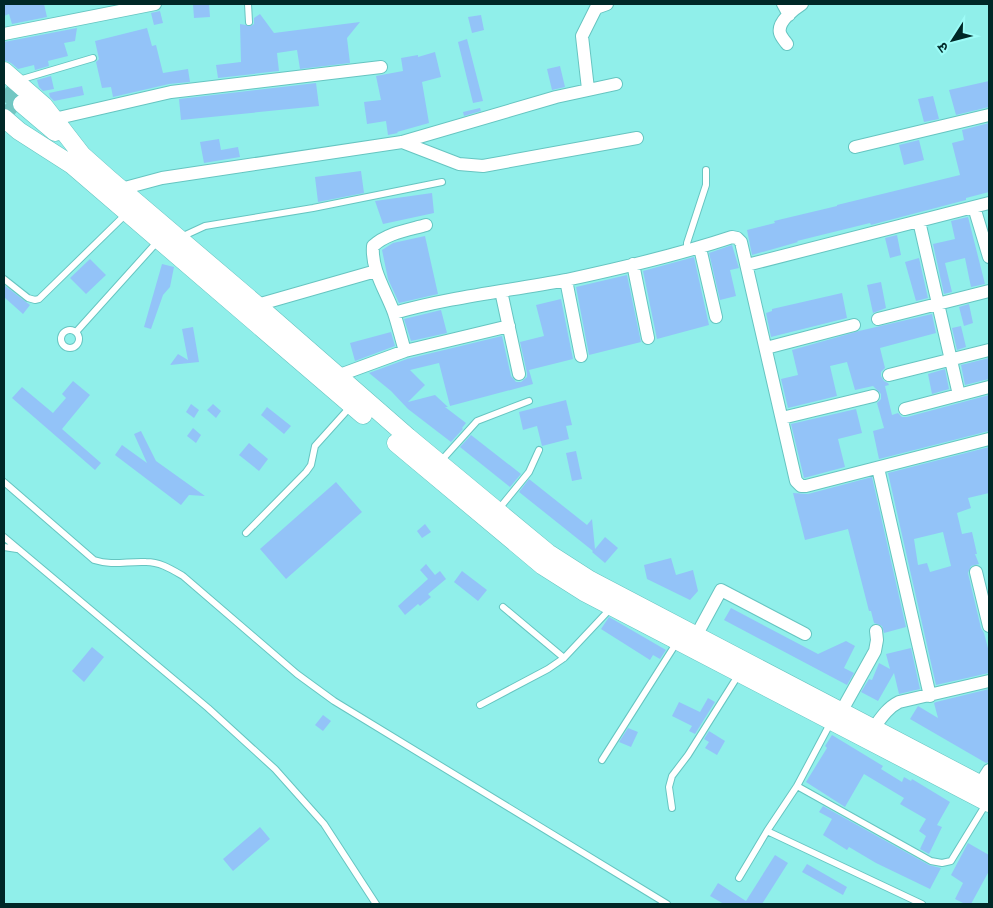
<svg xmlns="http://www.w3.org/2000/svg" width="993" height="908" viewBox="0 0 993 908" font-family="Manrope,'Noto Sans Devanagari',sans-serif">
	<rect width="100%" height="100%" fill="#90efea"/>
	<path fill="#93c3f8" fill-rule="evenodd" d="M 4,4 L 44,4 L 47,17 L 12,24 L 9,14 L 4,16 Z
		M 193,4 L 209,4 L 210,17 L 194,18 Z
		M 160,11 L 163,23 L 154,25 L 151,13 Z
		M 260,14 L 274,33 L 360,22 L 347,38 L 350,63 L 300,69 L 297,50 L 277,53 L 279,71 L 218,78 L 216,65 L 241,62 L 240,24 L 251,26 L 254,24 L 254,18 Z
		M 481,15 L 484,30 L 472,33 L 468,17 Z
		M 77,28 L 75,41 L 64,43 L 68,56 L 48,61 L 49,66 L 35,70 L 34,65 L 18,69 L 11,63 L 4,60 L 4,42 Z
		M 147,28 L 152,46 L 156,45 L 163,73 L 188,69 L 190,82 L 169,84 L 113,97 L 111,87 L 102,88 L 96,62 L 99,59 L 95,41 Z
		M 467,39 L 483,101 L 473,103 L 458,42 Z
		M 435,52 L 441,77 L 422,82 L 429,123 L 397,132 L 398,133 L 388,135 L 386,121 L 367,124 L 364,102 L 381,100 L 376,76 L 403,71 L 401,58 L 418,55 L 418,57 Z
		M 560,66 L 565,87 L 552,90 L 547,69 Z
		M 51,76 L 54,89 L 43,91 L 39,87 L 37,80 Z
		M 989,81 L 989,107 L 956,115 L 949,90 Z
		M 316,83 L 319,106 L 181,120 L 179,99 Z
		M 82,86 L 84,95 L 54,101 L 50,97 L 49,93 Z
		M 933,96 L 939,119 L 924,122 L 918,99 Z
		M 480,108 L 481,111 L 464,116 L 463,112 Z
		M 989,123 L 989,192 L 966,198 L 966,200 L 882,222 L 871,225 L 870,223 L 797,241 L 798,242 L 752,255 L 747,230 L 775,223 L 774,221 L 837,206 L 837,205 L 960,175 L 952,143 L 964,140 L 962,130 Z
		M 219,139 L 221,150 L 238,147 L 240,157 L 204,163 L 200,142 Z
		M 919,140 L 924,160 L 904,165 L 899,145 Z
		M 361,171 L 364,193 L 318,202 L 315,177 Z
		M 432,193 L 434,213 L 383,224 L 375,201 Z
		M 968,217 L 985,284 L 971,287 L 965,258 L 945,263 L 952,292 L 944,294 L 933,244 L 955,239 L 951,221 Z
		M 897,235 L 901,255 L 890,258 L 885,238 Z
		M 425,236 L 438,294 L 399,303 L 388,279 L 382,250 L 393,243 Z
		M 732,245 L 739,268 L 730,270 L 736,296 L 720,300 L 709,253 Z
		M 694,257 L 709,325 L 657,339 L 643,271 Z
		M 919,258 L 928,298 L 916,301 L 905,262 Z
		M 90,259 L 106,275 L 86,294 L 70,278 Z
		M 162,264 L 174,267 L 170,287 L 163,295 L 151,329 L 144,327 Z
		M 627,275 L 641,342 L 589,355 L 576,287 Z
		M 881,282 L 886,308 L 873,313 L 867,285 Z
		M 4,285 L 30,305 L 23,314 L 4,297 Z
		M 842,293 L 847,318 L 771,337 L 766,313 L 772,311 L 772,309 Z
		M 561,299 L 573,359 L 529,370 L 533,384 L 450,406 L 439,363 L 410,370 L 425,385 L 408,402 L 435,395 L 448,407 L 445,407 L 466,423 L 462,428 L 463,429 L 451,442 L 408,409 L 391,391 L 369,373 L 407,359 L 502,336 L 511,376 L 516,382 L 521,382 L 527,377 L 527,373 L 520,342 L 544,336 L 536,305 Z
		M 969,304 L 973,323 L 964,326 L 959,307 Z
		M 441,310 L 447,333 L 411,341 L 404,319 Z
		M 932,314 L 936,333 L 880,348 L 885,368 L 881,372 L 881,376 L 884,381 L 888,383 L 889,385 L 885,386 L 892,415 L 898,413 L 902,417 L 907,417 L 989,395 L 989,431 L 879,459 L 873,431 L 884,428 L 877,403 L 881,399 L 881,394 L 873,386 L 855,390 L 847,362 L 830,366 L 837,396 L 788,408 L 781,379 L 798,375 L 792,350 L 859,331 Z
		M 961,326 L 966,347 L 957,350 L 952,328 Z
		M 193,327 L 199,362 L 170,365 L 178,354 L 188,360 L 182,329 Z
		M 391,332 L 395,346 L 355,361 L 350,343 Z
		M 989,358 L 989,379 L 965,385 L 961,365 Z
		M 945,369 L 949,389 L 932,394 L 928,374 Z
		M 73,381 L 90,395 L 62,429 L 101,463 L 95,470 L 12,398 L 22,387 L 53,413 L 66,398 L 62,394 Z
		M 566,400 L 572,425 L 566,426 L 569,439 L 542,446 L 537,426 L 523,430 L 519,412 Z
		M 191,404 L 199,410 L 194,418 L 186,412 Z
		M 213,404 L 221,411 L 216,418 L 207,410 Z
		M 267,407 L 291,426 L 284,434 L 261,415 Z
		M 856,409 L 862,433 L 838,439 L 845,467 L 804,478 L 791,424 Z
		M 193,428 L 201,435 L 196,443 L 187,436 Z
		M 141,431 L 156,461 L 205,496 L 189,495 L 181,505 L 115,455 L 122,445 L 147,463 L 134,434 Z
		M 471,435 L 521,474 L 510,487 L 460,447 Z
		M 249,443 L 268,459 L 259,471 L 239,455 Z
		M 989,447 L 989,493 L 968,498 L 971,508 L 957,513 L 962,534 L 972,532 L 977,554 L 975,554 L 979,564 L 971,566 L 968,573 L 981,628 L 984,633 L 989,652 L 989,673 L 936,685 L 888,473 ZM 943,532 L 951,566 L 930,572 L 927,563 L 918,565 L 914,539 Z
		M 576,451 L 582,479 L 572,481 L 566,453 Z
		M 872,477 L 906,627 L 884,633 L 882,626 L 874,623 L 871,611 L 869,611 L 848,529 L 805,540 L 793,493 L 808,494 Z
		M 529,479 L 587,525 L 592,519 L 595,549 L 605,537 L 618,548 L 605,563 L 592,552 L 593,551 L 519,492 Z
		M 336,482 L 362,512 L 286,579 L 260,549 Z
		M 425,524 L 431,532 L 422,538 L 417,531 Z
		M 671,558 L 676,575 L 693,570 L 698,591 L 690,600 L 647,579 L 644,565 Z
		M 426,564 L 435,575 L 440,571 L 446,579 L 428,594 L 431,597 L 420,606 L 418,604 L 405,615 L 398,606 L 428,579 L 420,570 Z
		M 462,571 L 487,590 L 478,601 L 454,582 Z
		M 731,608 L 818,654 L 846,641 L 855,646 L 844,668 L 854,673 L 847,685 L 724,620 Z
		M 609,617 L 666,650 L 660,659 L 653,655 L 650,660 L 601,629 Z
		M 92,647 L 104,657 L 84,682 L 72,671 Z
		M 911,648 L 920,689 L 899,694 L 894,673 L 878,701 L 861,692 L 869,679 L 872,680 L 879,663 L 890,669 L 886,654 Z
		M 989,689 L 989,762 L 986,763 L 910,719 L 918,706 L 938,718 L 934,703 L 936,702 Z
		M 708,698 L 715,702 L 695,734 L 689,731 L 692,726 L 672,716 L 679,702 L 700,712 Z
		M 323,715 L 331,721 L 323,731 L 315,725 Z
		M 628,728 L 638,732 L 631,747 L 619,742 Z
		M 709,731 L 725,741 L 717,755 L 705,748 L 709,742 L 704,739 Z
		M 832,735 L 883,766 L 881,769 L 902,782 L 904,777 L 911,781 L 912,779 L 950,802 L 937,825 L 942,827 L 929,854 L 920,849 L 926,836 L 919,831 L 926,819 L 900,804 L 904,798 L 864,774 L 845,807 L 806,782 L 827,748 L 825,746 Z
		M 823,806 L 929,865 L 941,868 L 930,889 L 876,863 L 849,847 L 847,850 L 823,835 L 832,819 L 819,812 Z
		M 260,827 L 270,839 L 233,871 L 223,859 Z
		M 968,843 L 989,855 L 989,871 L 971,904 L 965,904 L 955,899 L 963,883 L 951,875 Z
		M 775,855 L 788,863 L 762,904 L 724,904 L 710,896 L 718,883 L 746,901 Z
		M 807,864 L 847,887 L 843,895 L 802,872 Z"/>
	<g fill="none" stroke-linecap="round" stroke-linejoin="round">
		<path stroke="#73c7c3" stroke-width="18" stroke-dasharray="18 9" stroke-linecap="butt" d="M 4,90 L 22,104
			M 4,106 L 14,115"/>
		<defs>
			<path id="lane" d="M 248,4 L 249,22
				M 19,80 L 93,58
				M 179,238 L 205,226 L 313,208 L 442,182
				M 687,251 L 687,243 L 706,185 L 706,170
				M 4,279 L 28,298 L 35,300 L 39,299 L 126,214
				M61 339a9 9 0 1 1 18 0a9 9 0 1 1-18 0Z
				M 76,332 L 158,241
				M 440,462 L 477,421 L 529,401
				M 4,482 L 94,560 C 113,566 127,561 146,562 C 160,562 171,569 183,576 L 297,674 L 334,701 L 667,904
				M 498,510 L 529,472 L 539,450
				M 246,533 L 306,472 L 311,465 L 315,446 L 351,406
				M 4,537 L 208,708 L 275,769 L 324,824 L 376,904
				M 4,547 L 17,549
				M 503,607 L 564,658
				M 480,705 L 548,669 L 564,658 L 611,608
				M 602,760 L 677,642
				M 797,786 L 931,861 L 942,863 L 951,861 L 986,804
				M 672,808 L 669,787 L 672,776 L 688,755 L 739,674
				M 767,831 L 922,904
				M 739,878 L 767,831 L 797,786 L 831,722"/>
			<path id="street" d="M 783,4 L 789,15
				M 4,34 L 155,4
				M 787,44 C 785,41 781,37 780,33 C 777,22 794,9 802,4
				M 588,89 L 582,36 L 596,8 L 607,4
				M 54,119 L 171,92 L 381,67
				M 402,142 L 459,164 L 483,166 L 637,138
				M 855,147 L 989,115
				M 121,189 L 162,178 L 402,142 L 556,97 L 616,84
				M 974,207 L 989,257
				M 919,221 L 959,395
				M 700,248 L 716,317
				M 633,264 L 648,338
				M 747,265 L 989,203
				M 566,280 L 581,356
				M 501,291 L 519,374
				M 257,305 L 376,271
				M 394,313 C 450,297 508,291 566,280 C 622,268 678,255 732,237 L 737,238 L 741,242 L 796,481 L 801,486 L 806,486 L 989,439
				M 878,319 L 989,291
				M 766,348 L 854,325
				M 405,351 C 401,338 398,325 394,313 C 386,291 371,270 373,246 C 387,233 408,230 426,225
				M 889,375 L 989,350
				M 333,379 L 337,376 L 405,351 L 509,326
				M 905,409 L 989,387
				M 782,418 L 873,396
				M 878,468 L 930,696
				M 976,572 L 989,626
				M 696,636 L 721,590 L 805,634
				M 841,712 L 875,651 L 877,640 L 876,631
				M 873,729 C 881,718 887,708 899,702 L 989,681
				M 980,784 L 989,770"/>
			<path id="secondary" d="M 4,71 L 44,106 L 82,155 L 109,179 L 257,305 L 408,437 L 548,553 L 590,580 L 989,789
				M 22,104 L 55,132
				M 4,118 L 19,131 L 72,165 L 363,415
				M 396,443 L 543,566 L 584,592 L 989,803"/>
		</defs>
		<use href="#lane" stroke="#66c5c1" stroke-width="8"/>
		<use href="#street" stroke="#66c5c1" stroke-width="14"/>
		<use href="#secondary" stroke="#66c5c1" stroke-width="19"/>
		<use href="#lane" stroke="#fff" stroke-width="6"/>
		<use href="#street" stroke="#fff" stroke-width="12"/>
		<use href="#secondary" stroke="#fff" stroke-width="18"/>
	</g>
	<rect width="993" height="908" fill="none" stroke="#002827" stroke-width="10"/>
	<g transform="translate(953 40) rotate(234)" stroke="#9dfcf7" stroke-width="4" paint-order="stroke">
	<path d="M0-4L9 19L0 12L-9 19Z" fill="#002827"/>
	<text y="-8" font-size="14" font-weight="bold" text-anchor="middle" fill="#002827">उ</text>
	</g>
</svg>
